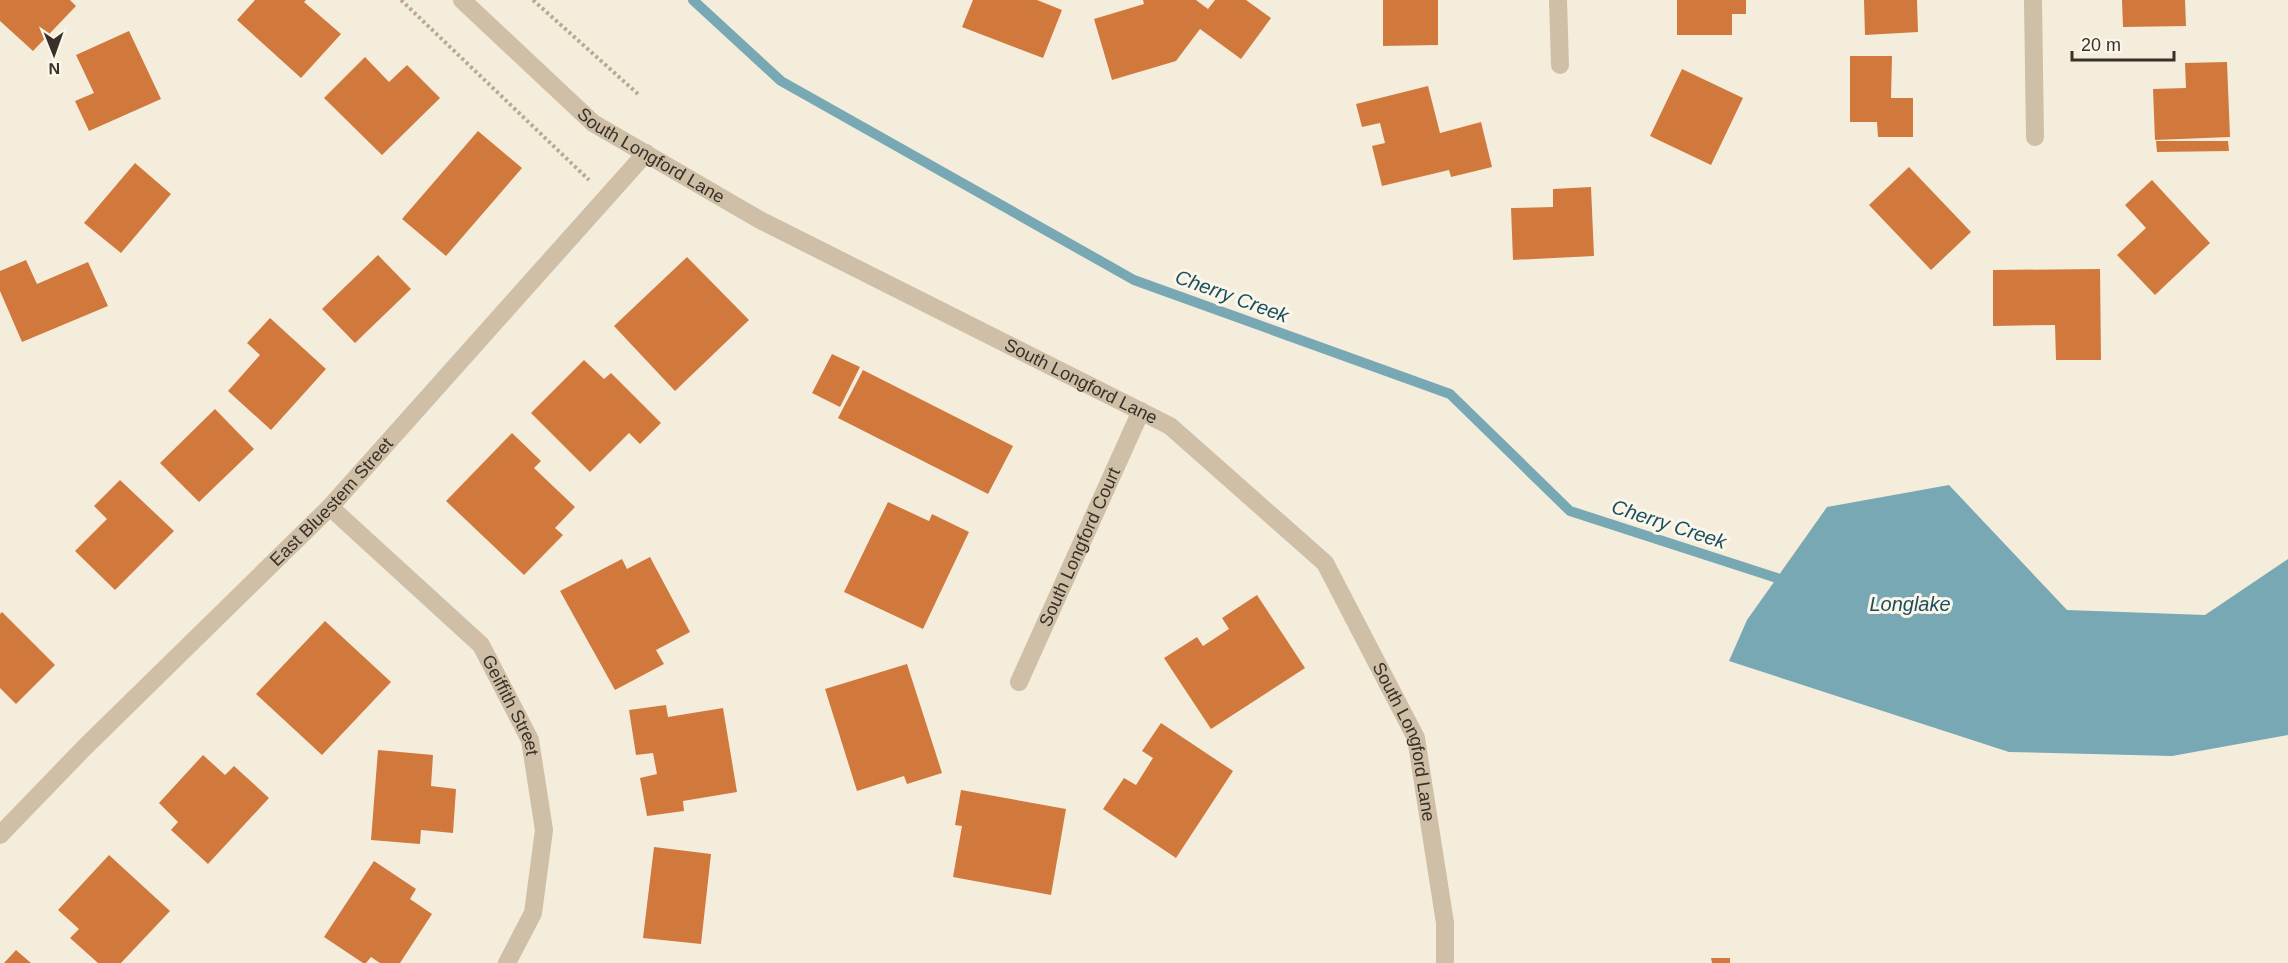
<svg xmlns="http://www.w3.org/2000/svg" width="2288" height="963" viewBox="0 0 2288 963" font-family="Helvetica,sans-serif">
	<rect width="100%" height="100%" fill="#f4eddc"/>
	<path fill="#78a8b4" d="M 1949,485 L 2067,610 L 2205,615 L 2288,559 L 2288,735 L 2172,756 L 2009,752 L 1729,661 L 1747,620 L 1827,507 Z"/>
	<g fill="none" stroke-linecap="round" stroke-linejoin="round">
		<path stroke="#78a8b4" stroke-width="10" d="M 693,0 L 781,81 L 1134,280 L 1450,394 L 1570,511 L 1777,578"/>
	</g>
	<path fill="#d1793d" d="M 0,0 L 70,0 L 76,6 L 33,51 L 0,21 Z
		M 255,0 L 306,0 L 304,2 L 341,34 L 301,78 L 237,20 Z
		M 973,0 L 1037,0 L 1062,10 L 1043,58 L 962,27 Z
		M 1143,0 L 1196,0 L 1208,9 L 1215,0 L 1246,0 L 1271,18 L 1241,59 L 1200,29 L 1176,61 L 1112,80 L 1094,19 L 1144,4 Z
		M 1383,0 L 1438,0 L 1438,45 L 1383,46 Z
		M 1677,0 L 1746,0 L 1746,14 L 1732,14 L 1732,35 L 1677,35 Z
		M 1864,0 L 1917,0 L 1918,32 L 1865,35 Z
		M 2122,0 L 2185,0 L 2186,26 L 2123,27 Z
		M 129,31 L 161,99 L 89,131 L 75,101 L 94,93 L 76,55 Z
		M 1850,56 L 1892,56 L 1891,98 L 1913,98 L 1913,137 L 1878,137 L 1877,122 L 1850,122 Z
		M 365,57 L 389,82 L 407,65 L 440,98 L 382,155 L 324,98 Z
		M 2227,62 L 2230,137 L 2155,140 L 2153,89 L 2186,88 L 2185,63 Z
		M 1682,69 L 1743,98 L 1711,165 L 1650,136 Z
		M 1428,86 L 1440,133 L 1481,122 L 1492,167 L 1451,177 L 1449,170 L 1382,186 L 1372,146 L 1385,143 L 1380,123 L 1362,127 L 1356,104 Z
		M 478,131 L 522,168 L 446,256 L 402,219 Z
		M 2156,141 L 2228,141 L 2229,151 L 2157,152 Z
		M 135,163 L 171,194 L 121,253 L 84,223 Z
		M 1909,167 L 1971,232 L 1931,270 L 1869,205 Z
		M 2152,180 L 2210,243 L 2155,295 L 2117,255 L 2146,228 L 2125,205 Z
		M 1591,187 L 1594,256 L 1513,260 L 1511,208 L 1553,207 L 1553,189 Z
		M 378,255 L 411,289 L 355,343 L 322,309 Z
		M 687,257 L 749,320 L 675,391 L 614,326 Z
		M 26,260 L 37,284 L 88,262 L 108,306 L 22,342 L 0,291 L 0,271 Z
		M 2100,269 L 2101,360 L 2056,360 L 2055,325 L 1993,326 L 1993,270 Z
		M 270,318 L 326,369 L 271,430 L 228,391 L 260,355 L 247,343 Z
		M 832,354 L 860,367 L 840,407 L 812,393 Z
		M 584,360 L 604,379 L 611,373 L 661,423 L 640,444 L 629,433 L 590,472 L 531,413 Z
		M 863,370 L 1013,446 L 988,494 L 838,418 Z
		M 215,409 L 254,449 L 199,502 L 160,463 Z
		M 512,433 L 541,461 L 534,468 L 575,507 L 555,528 L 563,535 L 524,575 L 446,501 Z
		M 120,480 L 174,531 L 115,590 L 75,551 L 107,519 L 94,506 Z
		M 888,502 L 929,521 L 932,514 L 969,532 L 923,629 L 844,592 Z
		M 650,557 L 690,632 L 656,650 L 664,664 L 615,690 L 560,591 L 622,559 L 627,569 Z
		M 1257,595 L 1305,668 L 1211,729 L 1164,658 L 1197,637 L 1203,646 L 1229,629 L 1222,618 Z
		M 2,612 L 55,665 L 16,704 L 0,688 L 0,614 Z
		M 325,621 L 391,682 L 322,755 L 256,694 Z
		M 907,664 L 942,773 L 907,784 L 904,776 L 857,791 L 825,689 Z
		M 666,705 L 668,717 L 723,708 L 737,792 L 683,801 L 684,811 L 647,816 L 640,778 L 657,774 L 653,753 L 636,755 L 629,710 Z
		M 1161,723 L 1233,771 L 1176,858 L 1103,809 L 1124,778 L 1136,785 L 1153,758 L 1142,751 Z
		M 378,750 L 433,755 L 431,786 L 456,789 L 453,833 L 421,830 L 420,844 L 371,840 Z
		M 203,755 L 225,775 L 234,766 L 269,798 L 208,864 L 171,830 L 178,822 L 159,803 Z
		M 961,790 L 1066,809 L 1051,895 L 953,877 L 962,826 L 955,825 Z
		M 654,847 L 711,854 L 701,944 L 643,938 Z
		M 109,855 L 170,911 L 121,963 L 98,963 L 70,938 L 79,929 L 58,910 Z
		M 374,861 L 416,889 L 410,899 L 432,914 L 400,963 L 380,963 L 371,957 L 366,963 L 363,963 L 324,937 Z
		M 16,950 L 31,963 L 4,963 Z
		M 1711,958 L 1730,958 L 1730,963 L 1712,963 Z"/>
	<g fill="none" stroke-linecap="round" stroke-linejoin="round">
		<path stroke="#baa990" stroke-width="4" stroke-dasharray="3 3" stroke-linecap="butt" d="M 401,0 L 589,180
			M 533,0 L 639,95"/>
		<g stroke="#cebfa6" stroke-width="18">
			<path id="s1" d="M 462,0 L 593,123 L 760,220 L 1170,426 L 1325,563 L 1416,738 L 1445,923 L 1445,963"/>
			<path d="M 1558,0 L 1560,65"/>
			<path d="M 2033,0 L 2035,137"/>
			<path id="s2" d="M 330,507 L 481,645 L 530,740 L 544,830 L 533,913 L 507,963"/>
			<path id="s3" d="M 1019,682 L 1141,411"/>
			<path id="s4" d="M 0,835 L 84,748 L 330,507 L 646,153"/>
		</g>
	</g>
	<g text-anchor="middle" stroke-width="6" stroke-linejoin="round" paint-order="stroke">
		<g font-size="18" fill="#393028" stroke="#fbf6e9">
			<text dy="6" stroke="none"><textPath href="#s1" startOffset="246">South Longford Lane</textPath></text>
			<text dy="6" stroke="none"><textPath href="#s1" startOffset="732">South Longford Lane</textPath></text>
			<text dy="6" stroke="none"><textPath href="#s4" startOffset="470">East Bluestem Street</textPath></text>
			<text dy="6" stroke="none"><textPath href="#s3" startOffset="148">South Longford Court</textPath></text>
			<text dy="6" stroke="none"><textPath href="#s2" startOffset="272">Geiffith Street</textPath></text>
			<text dy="6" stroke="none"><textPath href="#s1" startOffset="1236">South Longford Lane</textPath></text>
		</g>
		<g font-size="20" font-style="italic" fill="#194f5f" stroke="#fbf6e9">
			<text transform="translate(1232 296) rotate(20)" y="7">Cherry Creek</text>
			<text transform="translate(1669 524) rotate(18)" y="7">Cherry Creek</text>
			<text x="1910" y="611">Longlake</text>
		</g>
	</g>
	<g transform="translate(54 54) rotate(179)" stroke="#fbf6e9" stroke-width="4.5" paint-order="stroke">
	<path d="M0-4.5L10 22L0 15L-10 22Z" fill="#393028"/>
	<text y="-9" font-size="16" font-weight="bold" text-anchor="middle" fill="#393028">N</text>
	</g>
	<path d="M2072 51v9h102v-9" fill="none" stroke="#393028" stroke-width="3"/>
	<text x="2081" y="51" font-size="18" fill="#393028" stroke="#fbf6e9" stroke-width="4.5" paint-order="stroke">20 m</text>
</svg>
